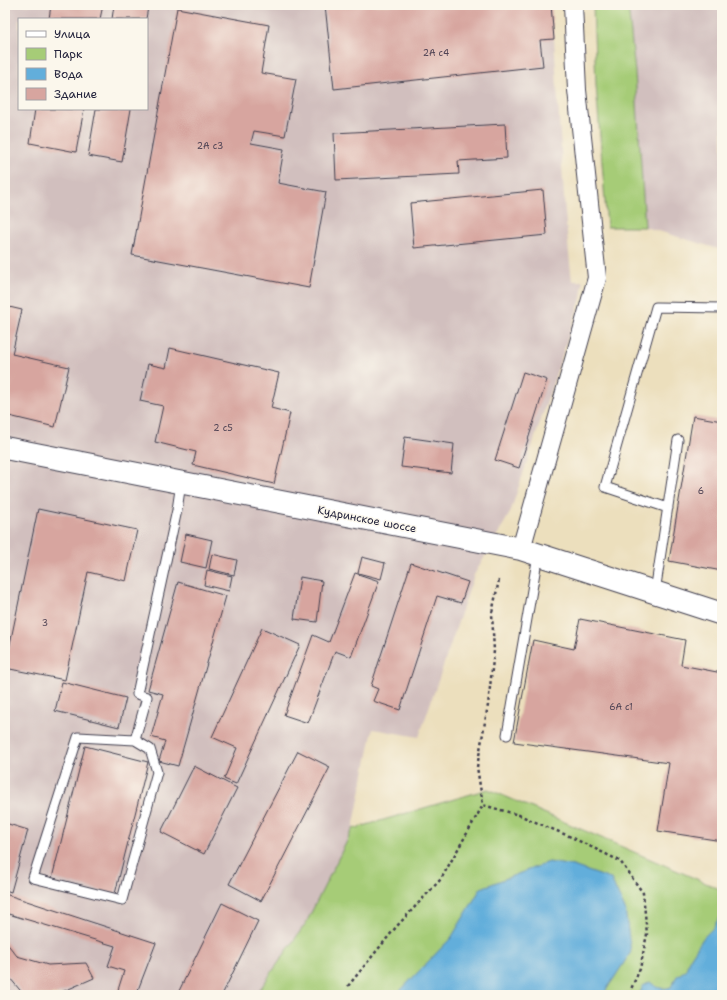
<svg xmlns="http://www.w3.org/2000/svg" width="727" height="1000" viewBox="0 0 727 1000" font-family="'Shantell Sans',sans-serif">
	<rect width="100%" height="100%" fill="#fbf7ec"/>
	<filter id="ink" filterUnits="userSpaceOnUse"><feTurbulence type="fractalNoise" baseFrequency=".025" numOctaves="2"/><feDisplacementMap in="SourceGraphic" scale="8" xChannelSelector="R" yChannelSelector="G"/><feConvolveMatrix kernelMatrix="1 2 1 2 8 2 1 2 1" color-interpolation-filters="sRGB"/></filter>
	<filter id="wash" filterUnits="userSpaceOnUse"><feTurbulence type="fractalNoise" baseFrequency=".012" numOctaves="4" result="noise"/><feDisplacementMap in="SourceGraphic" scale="16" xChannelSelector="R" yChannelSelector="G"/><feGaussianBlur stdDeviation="0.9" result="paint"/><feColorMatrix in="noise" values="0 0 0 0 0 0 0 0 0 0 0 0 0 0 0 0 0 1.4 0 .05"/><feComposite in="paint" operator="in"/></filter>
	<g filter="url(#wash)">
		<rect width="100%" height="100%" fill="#ecdfbd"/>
		<path fill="#d1bfbe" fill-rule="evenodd" d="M 5,5 L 551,5 L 554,39 L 565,213 L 570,263 L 572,281 L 583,281 L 581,298 L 510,513 L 474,575 L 419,737 L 373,729 L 353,829 L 306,923 L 256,995 L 5,995 ZM 19,19 L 147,19 L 147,109 L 19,109 Z
			M 628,5 L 722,5 L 722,250 L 645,227 L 635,72 Z"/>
		<path fill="#a6cc77" stroke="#647759" d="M 593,5 L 628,5 L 635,72 L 645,227 L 607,227 L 596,85 Z
			M 488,789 L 722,890 L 722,995 L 256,995 L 306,923 L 353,829 Z"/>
		<path fill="#62aedb" stroke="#42688b" d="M 549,862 L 573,866 L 611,879 L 625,909 L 631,952 L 603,995 L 396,995 L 451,938 L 481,888 Z
			M 722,913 L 722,995 L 639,995 L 643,986 L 650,982 C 657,988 662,990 671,987 L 677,976 L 686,970 L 689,960 L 698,946 L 704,937 L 713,928 Z"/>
		<g id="blocks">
			<path fill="#d7a59f" d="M 51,5 L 103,5 L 100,19 L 49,19 Z
				M 114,5 L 138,5 L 148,7 L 146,19 L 112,19 Z
				M 325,5 L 551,5 L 554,39 L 540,40 L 543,66 L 334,89 Z
				M 177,8 L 269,25 L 261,73 L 296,79 L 285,136 L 254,131 L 251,143 L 284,149 L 278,183 L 326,192 L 309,288 L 132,255 Z
				M 35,109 L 84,109 L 76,152 L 30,143 Z
				M 96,109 L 131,109 L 122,162 L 88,156 Z
				M 505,124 L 507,158 L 458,161 L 459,174 L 336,180 L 334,133 Z
				M 543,190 L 547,235 L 414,248 L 410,203 Z
				M 5,306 L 22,310 L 12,354 L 69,367 L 55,427 L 5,415 L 8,395 L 5,395 Z
				M 170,348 L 279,373 L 271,408 L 290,413 L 274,484 L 193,465 L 196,452 L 155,442 L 163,406 L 140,401 L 148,364 L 166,368 Z
				M 523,372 L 547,380 L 519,468 L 495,460 Z
				M 693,416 L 722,421 L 722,571 L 669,561 Z
				M 405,437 L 454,444 L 451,473 L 401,467 Z
				M 38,509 L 137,530 L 126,581 L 88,572 L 65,680 L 5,668 Z
				M 186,534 L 212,540 L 206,568 L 180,562 Z
				M 212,554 L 237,560 L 234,575 L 209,569 Z
				M 362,557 L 385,563 L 381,579 L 358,573 Z
				M 411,563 L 468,582 L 461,603 L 437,596 L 400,710 L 373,701 L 378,689 L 371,686 Z
				M 207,570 L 232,576 L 229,591 L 204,585 Z
				M 355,573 L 379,581 L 351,657 L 335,651 L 308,723 L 284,715 L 313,635 L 329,642 Z
				M 300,577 L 322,581 L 317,622 L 294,619 Z
				M 178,582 L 226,596 L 178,766 L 159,761 L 165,741 L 151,737 L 163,694 L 148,690 Z
				M 580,619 L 685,640 L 681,665 L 722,673 L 722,841 L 658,831 L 669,763 L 514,742 L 533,640 L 574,649 Z
				M 262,628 L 300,645 L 236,784 L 224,779 L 237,748 L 212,737 Z
				M 62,682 L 126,698 L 119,727 L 55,711 Z
				M 85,746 L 148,762 L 115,894 L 52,878 Z
				M 298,751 L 330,767 L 261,901 L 229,884 Z
				M 194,766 L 237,788 L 204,854 L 161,832 Z
				M 5,823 L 28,830 L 11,892 L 5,890 Z
				M 5,894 L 156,943 L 136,995 L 120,995 L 117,993 L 124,971 L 108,966 L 115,946 L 5,913 Z
				M 222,903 L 258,921 L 222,995 L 177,995 Z
				M 5,941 L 17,956 L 48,965 L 86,963 L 94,978 L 55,995 L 24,995 L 5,972 Z"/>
		</g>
	</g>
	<g filter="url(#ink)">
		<use href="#blocks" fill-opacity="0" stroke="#403e4e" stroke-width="1"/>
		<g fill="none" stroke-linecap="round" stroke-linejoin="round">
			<defs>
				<path id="service" d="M 668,508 L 605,487 L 656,307 L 722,308
					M 655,592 L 678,440
					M 507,735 L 538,555
					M 135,740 L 150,749 L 157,772 L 122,900 L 33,878 L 78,737 L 135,740 L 147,697 L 137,694 L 177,510 L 181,483"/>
				<path id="minor" d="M 521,549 L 597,278 L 577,90 L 573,5"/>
				<path id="tertiary" d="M 5,448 L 521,549 L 722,614"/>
			</defs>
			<use href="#service" stroke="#403e4e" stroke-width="11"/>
			<use href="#minor" stroke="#403e4e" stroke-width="20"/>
			<use href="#tertiary" stroke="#403e4e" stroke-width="24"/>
			<path stroke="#403e4e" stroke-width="2.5" stroke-dasharray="3 3" stroke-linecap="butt" d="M 499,580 L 492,613 L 494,651 L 488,705 L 477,767 L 483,805 L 519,815 L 571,837 L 620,861 L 643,893 L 647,934 L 640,969 L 631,989 L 632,995
				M 348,986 L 397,926 L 441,879 L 483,805"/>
			<use href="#service" stroke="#fff" stroke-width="9"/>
			<use href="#minor" stroke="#fff" stroke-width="18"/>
			<use href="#tertiary" stroke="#fff" stroke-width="22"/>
		</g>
	</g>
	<g text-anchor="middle" stroke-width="3" stroke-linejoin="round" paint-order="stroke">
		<g font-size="9" fill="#4f4354">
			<text x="436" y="56">2А с4</text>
			<text x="210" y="149">2А с3</text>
			<text x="223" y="431">2 с5</text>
			<text x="701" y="494">6</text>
			<text x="45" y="626">3</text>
			<text x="621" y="710">6А с1</text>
		</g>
		<g font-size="11" fill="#22223b" stroke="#fbf7ec">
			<text transform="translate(367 519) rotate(11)" y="4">Кудринское шоссе</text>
		</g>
	</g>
	<rect width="727" height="1000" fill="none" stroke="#fbf7ec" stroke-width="20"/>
	<rect x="18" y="18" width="130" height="92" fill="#fbf7ec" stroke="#a4a2a5"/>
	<rect x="26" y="31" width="20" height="6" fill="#ffffff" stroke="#a4a2a5"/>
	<text x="54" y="38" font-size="12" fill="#22223b">Улица</text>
	<rect x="26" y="48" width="20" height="12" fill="#a6cc77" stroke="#a4a2a5"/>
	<text x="54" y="58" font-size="12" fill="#22223b">Парк</text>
	<rect x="26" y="68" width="20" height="12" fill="#62aedb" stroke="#a4a2a5"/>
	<text x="54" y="78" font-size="12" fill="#22223b">Вода</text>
	<rect x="26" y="88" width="20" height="12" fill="#d7a59f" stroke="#a4a2a5"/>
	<text x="54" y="98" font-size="12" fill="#22223b">Здание</text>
</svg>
